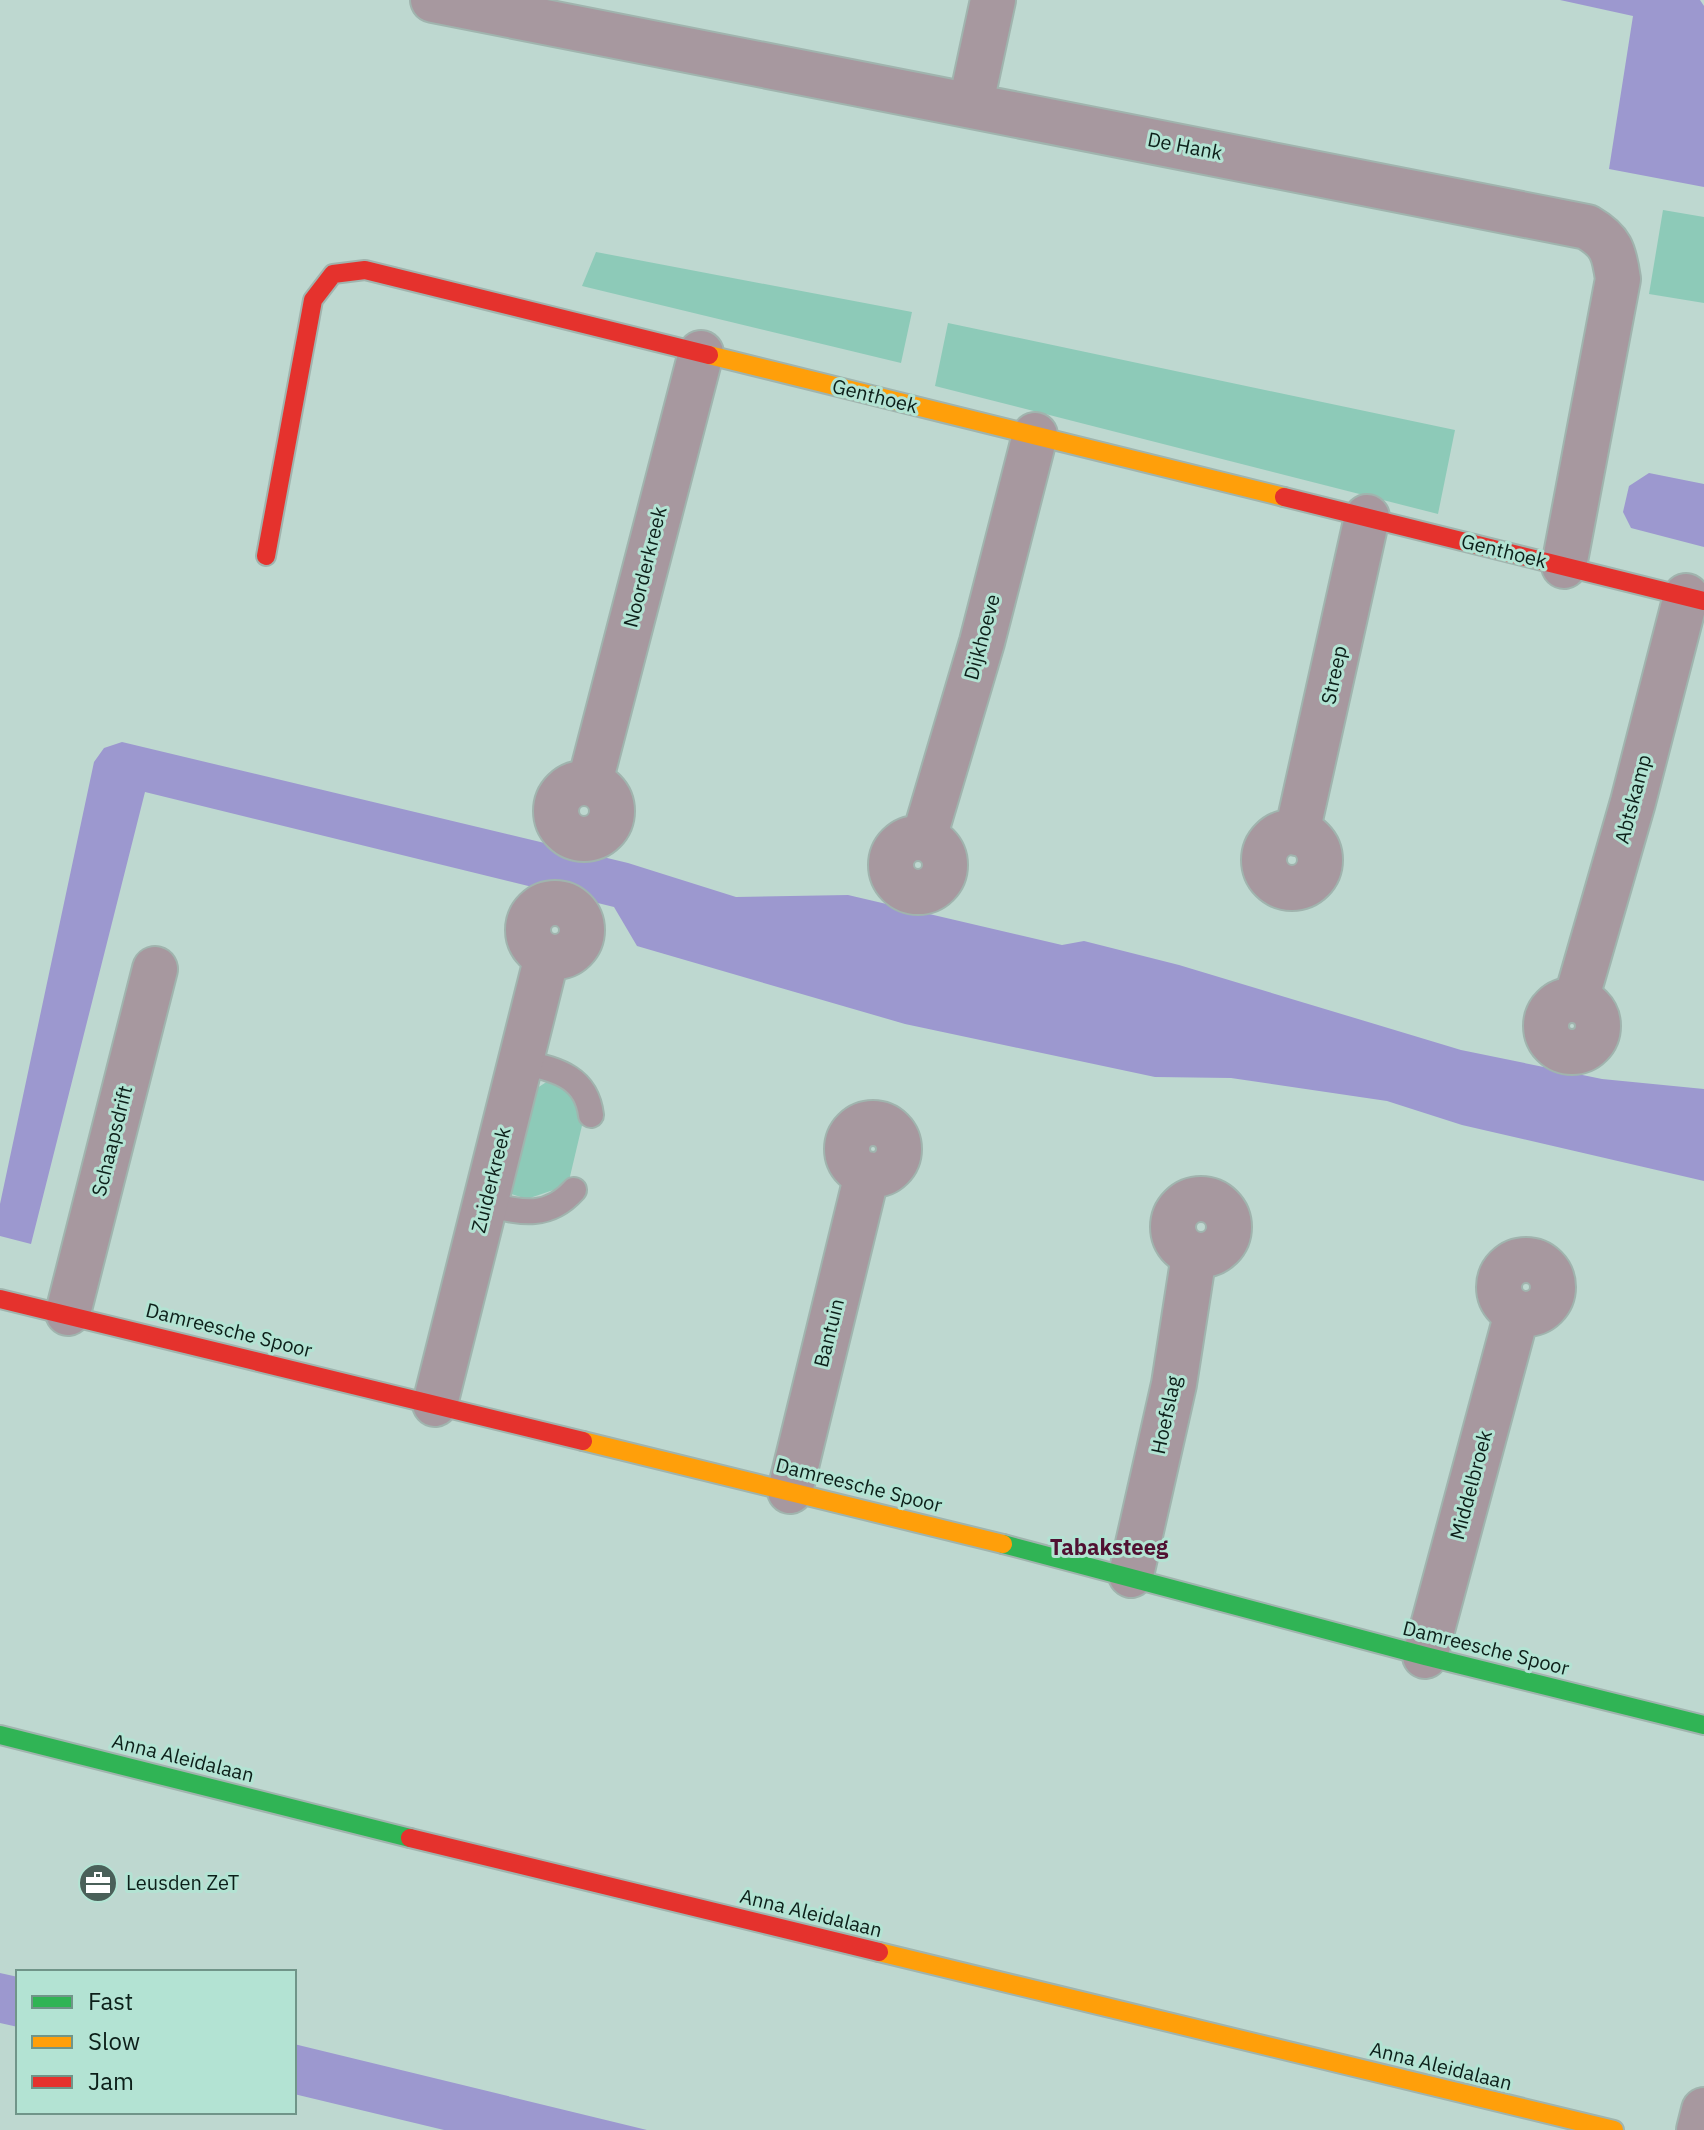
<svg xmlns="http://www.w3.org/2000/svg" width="1704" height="2130" viewBox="0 0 1704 2130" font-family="'IBM Plex Sans',sans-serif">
	<rect width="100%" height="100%" fill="#bed8d0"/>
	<path fill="#8dcab8" d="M 1663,210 L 1704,217 L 1704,303 L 1649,294 Z
		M 596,252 L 912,312 L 901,363 L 582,286 Z
		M 948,323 L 1455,430 L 1438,514 L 935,386 Z
		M 548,1081 L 562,1084 L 584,1117 L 568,1185 L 527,1199 L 508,1193 L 534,1090 Z"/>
	<path fill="#9c98cf" d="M 1560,0 L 1700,0 L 1704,6 L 1704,187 L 1609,169 L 1633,16 Z
		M 1649,473 L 1704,484 L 1704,547 L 1631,528 L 1623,512 L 1629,486 Z
		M 122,742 L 628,863 L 736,897 L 848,895 L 1062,945 L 1084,941 L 1179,965 L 1461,1050 L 1602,1079 L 1704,1089 L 1704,1181 L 1462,1125 L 1387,1101 L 1231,1078 L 1155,1077 L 905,1024 L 637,946 L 614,907 L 145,792 L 31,1244 L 0,1236 L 0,1204 L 94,762 L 104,748 Z
		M 0,1973 L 18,1977 L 18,2027 L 0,2023 Z
		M 294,2044 L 647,2130 L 444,2130 L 294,2094 Z"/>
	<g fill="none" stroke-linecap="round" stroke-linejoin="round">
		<defs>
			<path id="lane" d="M 520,1061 C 555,1070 586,1075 591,1115
				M 485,1204 C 520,1212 547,1220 574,1190"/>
			<path id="street" d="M 433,0 L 1587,227 C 1611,241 1614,251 1618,279 L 1564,566
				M 971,103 L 993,0
				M 590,782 L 701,353
				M556 811a28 28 0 1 1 56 0a28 28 0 1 1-56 0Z
				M1264 860a28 28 0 1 1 56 0a28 28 0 1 1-56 0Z
				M 1297,833 L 1367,517
				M891 865a27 27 0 1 1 54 0a27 27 0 1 1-54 0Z
				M 924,838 L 982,642 L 1035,435
				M528 930a27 27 0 1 1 54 0a27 27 0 1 1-54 0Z
				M1546 1026a26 26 0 1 1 52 0a26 26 0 1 1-52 0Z
				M 1576,1000 L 1633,802 L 1686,596
				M847 1149a26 26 0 1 1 52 0a26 26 0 1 1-52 0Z
				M1173 1227a28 28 0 1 1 56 0a28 28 0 1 1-56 0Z
				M1499 1287a27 27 0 1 1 54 0a27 27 0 1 1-54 0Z
				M 68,1313 L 155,969
				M 435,1404 L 547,956
				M 790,1491 L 867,1174
				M 1131,1575 L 1174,1384 L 1194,1255
				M 1425,1656 L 1517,1313
				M 1699,2130 L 1704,2110"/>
			<path id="fast" d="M 1003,1544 L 1425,1656 L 1704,1725
				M 0,1735 L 410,1838"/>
			<path id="slow" d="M 709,355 L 1284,497
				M 583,1441 L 1003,1544
				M 879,1952 L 1614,2130"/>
			<path id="jam" d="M 1284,497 L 1704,601
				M 266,556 L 313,300 L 333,274 L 365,270 L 709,355
				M 0,1299 L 583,1441
				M 410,1838 L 879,1952"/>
		</defs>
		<use href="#lane" stroke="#a0b4ae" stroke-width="28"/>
		<use href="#street" stroke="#a0b4ae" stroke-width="48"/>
		<use href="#fast" stroke="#a0b4ae" stroke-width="22"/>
		<use href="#slow" stroke="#a0b4ae" stroke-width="22"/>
		<use href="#jam" stroke="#a0b4ae" stroke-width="22"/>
		<use href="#lane" stroke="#a7989f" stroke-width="24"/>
		<use href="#street" stroke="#a7989f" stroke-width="44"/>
		<use href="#fast" stroke="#30b455" stroke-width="18"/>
		<use href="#slow" stroke="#ff9f0a" stroke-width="18"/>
		<use href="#jam" stroke="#e5322d" stroke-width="18"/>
	</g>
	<defs>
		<symbol id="office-disc" viewBox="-11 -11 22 22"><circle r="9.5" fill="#4a6059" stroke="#b3e3d3"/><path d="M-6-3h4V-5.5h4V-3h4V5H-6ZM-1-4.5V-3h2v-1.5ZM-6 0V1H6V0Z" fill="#fff"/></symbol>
	</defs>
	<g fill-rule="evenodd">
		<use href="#office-disc" x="76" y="1861" width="44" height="44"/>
	</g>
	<g text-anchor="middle" stroke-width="6" stroke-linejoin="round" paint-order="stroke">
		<g font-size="20" fill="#0c1f19" stroke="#b3e3d3">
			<text transform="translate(1185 146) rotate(11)" y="7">De Hank</text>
			<text transform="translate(875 396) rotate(14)" y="7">Genthoek</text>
			<text transform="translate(1504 551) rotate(14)" y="7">Genthoek</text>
			<text transform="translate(645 567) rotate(-76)" y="7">Noorderkreek</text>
			<text transform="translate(982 637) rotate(-75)" y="7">Dijkhoeve</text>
			<text transform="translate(1334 675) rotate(-78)" y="7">Streep</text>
			<text transform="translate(1633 799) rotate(-75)" y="7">Abtskamp</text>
			<text transform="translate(112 1141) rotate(-76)" y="7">Schaapsdrift</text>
			<text transform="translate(491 1180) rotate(-76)" y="7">Zuiderkreek</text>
			<text transform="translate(229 1330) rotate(14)" y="7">Damreesche Spoor</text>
			<text transform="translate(829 1333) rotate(-76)" y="7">Bantuin</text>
			<text transform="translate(1166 1415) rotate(-78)" y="7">Hoefslag</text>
			<text transform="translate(859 1485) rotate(14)" y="7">Damreesche Spoor</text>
			<text transform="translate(1471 1485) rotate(-75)" y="7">Middelbroek</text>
			<text transform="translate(1486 1648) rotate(14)" y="7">Damreesche Spoor</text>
			<text transform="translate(183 1758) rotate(14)" y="7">Anna Aleidalaan</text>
			<text transform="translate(811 1913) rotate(14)" y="7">Anna Aleidalaan</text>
			<text transform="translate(1441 2066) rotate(14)" y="7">Anna Aleidalaan</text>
		</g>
		<g font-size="20" fill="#0c1f19" stroke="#b3e3d3" text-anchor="start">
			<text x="126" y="1890">Leusden ZeT</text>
		</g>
		<g font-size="22" font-weight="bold" fill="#501132" stroke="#b3e3d3">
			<text x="1109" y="1555">Tabaksteeg</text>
		</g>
	</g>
	<rect x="16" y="1970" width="280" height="144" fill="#b3e3d3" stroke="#709589" stroke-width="2"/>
	<rect x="32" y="1996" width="40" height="12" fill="#30b455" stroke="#709589" stroke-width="2"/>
	<text x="88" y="2010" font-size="24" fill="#0c1f19">Fast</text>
	<rect x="32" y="2036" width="40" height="12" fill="#ff9f0a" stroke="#709589" stroke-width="2"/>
	<text x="88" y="2050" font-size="24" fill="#0c1f19">Slow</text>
	<rect x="32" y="2076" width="40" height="12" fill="#e5322d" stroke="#709589" stroke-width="2"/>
	<text x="88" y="2090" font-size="24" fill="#0c1f19">Jam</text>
</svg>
